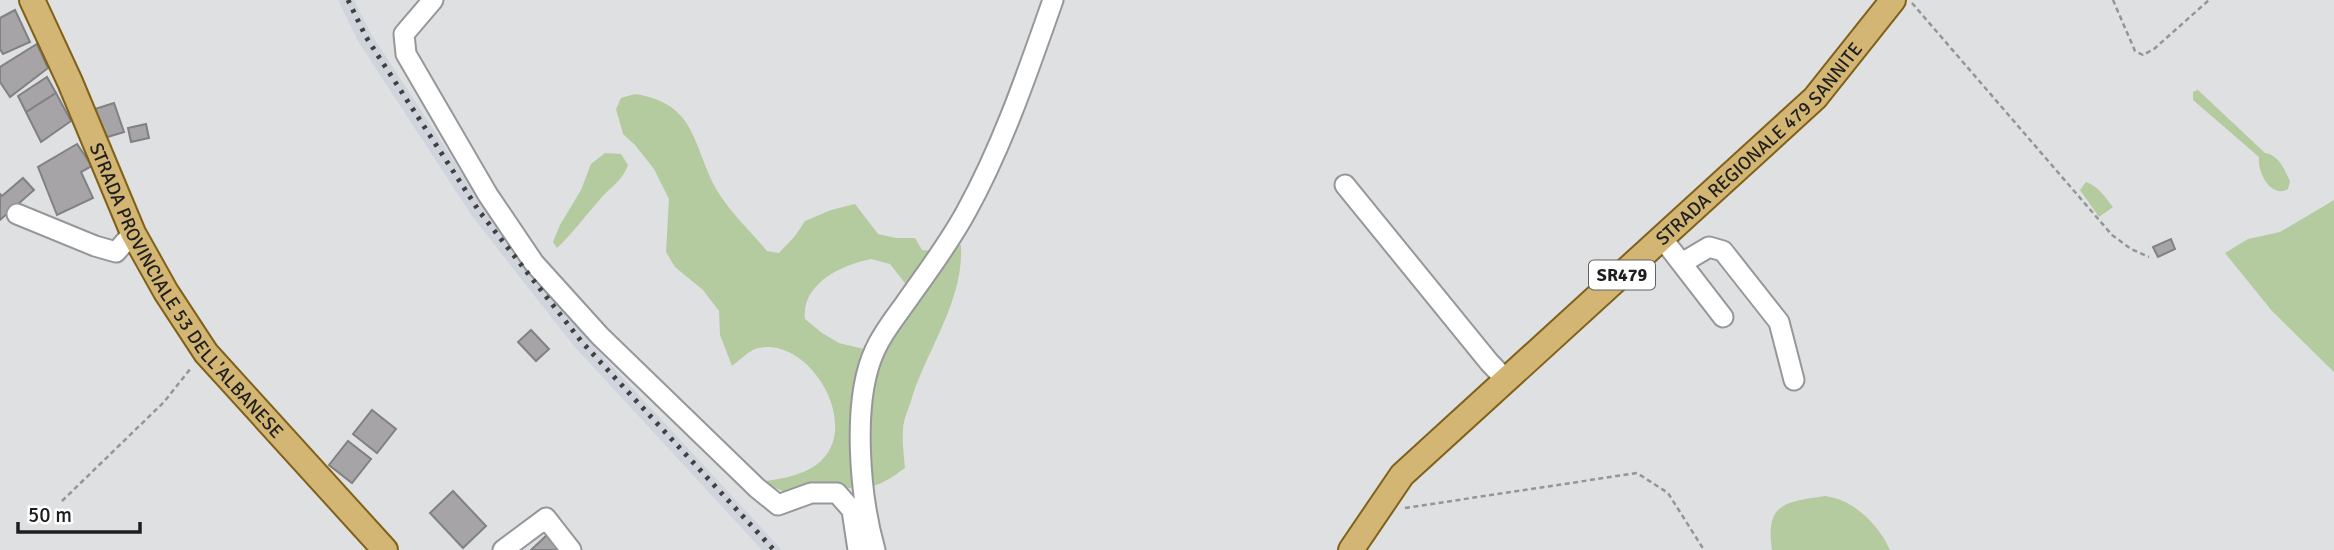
<svg xmlns="http://www.w3.org/2000/svg" width="2334" height="550" viewBox="0 0 2334 550" font-family="Signika,sans-serif">
	<rect width="100%" height="100%" fill="#dfe0e2"/>
	<path fill="#cfd4dd" d="M 338,0 L 354,0 L 371,34 L 484,207 L 585,337 L 782,550 L 762,550 L 574,346 L 472,216 L 358,41 Z"/>
	<path fill="#b3cb9e" fill-rule="evenodd" d="M 2198,90 L 2265,153 C 2279,155 2284,169 2290,181 L 2288,189 C 2271,199 2257,172 2259,157 L 2193,100 L 2193,92 Z
		M 635,94 C 699,104 692,148 718,192 C 731,213 751,232 767,251 L 779,253 L 795,236 L 805,221 L 831,210 L 855,204 L 878,234 L 896,238 L 915,238 L 922,250 L 934,251 L 961,245 C 964,303 925,351 910,404 C 907,412 903,422 903,430 C 902,443 904,456 905,468 C 887,481 877,488 855,488 C 847,489 840,485 833,485 C 800,485 798,505 765,481 C 782,479 802,475 816,465 C 865,430 811,337 759,348 C 750,349 740,360 732,366 L 720,335 L 719,311 L 703,290 L 675,267 L 666,252 L 669,199 L 654,169 L 635,145 L 623,134 L 616,109 L 621,98 ZM 871,259 L 890,264 L 908,287 L 868,350 L 839,343 L 822,333 L 805,319 C 801,284 841,265 871,259 Z
		M 605,153 L 621,154 L 628,165 C 622,181 612,186 601,198 C 586,215 573,233 557,248 L 553,242 L 560,225 L 581,190 L 591,164 Z
		M 2086,182 C 2098,186 2105,197 2113,207 L 2099,217 L 2080,190 Z
		M 2334,200 L 2334,372 L 2272,311 L 2225,253 L 2248,239 L 2280,232 Z
		M 1825,496 C 1853,499 1879,525 1890,550 L 1772,550 C 1765,503 1785,502 1825,496 Z"/>
	<path fill="#a6a4a7" stroke="#818082" stroke-width="2" d="M 15,10 L 30,42 L 3,54 L 0,49 L 0,18 Z
		M 37,44 L 48,68 L 10,97 L 0,82 L 0,67 Z
		M 47,77 L 56,93 L 26,112 L 18,96 Z
		M 56,93 L 71,121 L 41,142 L 26,112 Z
		M 114,103 L 124,132 L 101,139 L 92,110 Z
		M 146,124 L 149,138 L 131,142 L 128,128 Z
		M 77,144 L 92,166 L 81,172 L 93,198 L 57,215 L 38,167 Z
		M 23,178 L 34,190 L 0,220 L 0,194 L 2,196 Z
		M 2171,239 L 2175,249 L 2158,257 L 2153,247 Z
		M 531,330 L 549,349 L 536,361 L 518,342 Z
		M 372,410 L 396,429 L 377,453 L 353,434 Z
		M 348,441 L 371,459 L 352,483 L 329,465 Z
		M 453,491 L 486,526 L 463,548 L 430,513 Z
		M 548,534 L 562,550 L 531,550 Z"/>
	<g fill="none" stroke-linecap="round" stroke-linejoin="round">
		<defs>
			<path id="minor" d="M 433,0 L 404,34 L 406,54 L 488,195 L 534,263 L 600,336 L 757,488 L 778,505 L 811,493 L 837,493 L 852,510 L 858,550
				M 1345,185 L 1489,362 L 1506,380
				M 17,214 L 95,246 L 116,252 L 133,233
				M 1662,238 L 1723,317
				M 1682,263 L 1709,247 L 1723,251 L 1779,322 L 1794,380
				M 503,550 L 546,518 L 571,550
				M 875,550 C 860,497 851,401 875,350 C 882,334 893,320 904,305 C 925,275 948,245 966,212 C 1003,145 1028,71 1053,0"/>
			<g id="major">
				<path id="s1" d="M 32,0 L 70,82 L 133,233 L 166,292 L 206,353 L 385,550"/>
				<path id="s2" d="M 1351,550 L 1402,475 L 1815,98 L 1893,0"/>
			</g>
		</defs>
		<use href="#minor" stroke="#96979a" stroke-width="23"/>
		<use href="#major" stroke="#80611a" stroke-width="28"/>
		<path stroke="#949597" stroke-width="2.5" stroke-dasharray="5 3.5" stroke-linecap="butt" d="M 2113,0 L 2135,51 L 2143,55 L 2154,49 L 2209,0
			M 1912,3 L 2112,235 L 2131,249 L 2149,257
			M 62,501 L 164,402 L 191,368
			M 1405,508 L 1637,473 L 1668,493 L 1704,550"/>
		<use href="#minor" stroke="#fff" stroke-width="19"/>
		<use href="#major" stroke="#d3b674" stroke-width="24"/>
		<path stroke="#404041" stroke-width="5" stroke-dasharray="3.5 7" stroke-linecap="butt" d="M 348,0 L 366,37 L 479,211 L 581,341 L 774,550"/>
	</g>
	<g text-anchor="middle" stroke-width="6" stroke-linejoin="round" paint-order="stroke">
		<rect fill="#fff" stroke="#626262" stroke-width="2" x="1589" y="260.5" width="66" height="29" rx="5"/>
		<g font-size="18" font-weight="bold" fill="#1e1e1f">
			<text x="1622" y="281">SR479</text>
		</g>
		<g font-size="19" fill="#1e1e1f" stroke="#fff">
			<text dy="7" stroke="none"><textPath href="#s2" startOffset="578">STRADA REGIONALE 479 SANNITE</textPath></text>
			<text dy="7" stroke="none"><textPath href="#s1" startOffset="331">STRADA PROVINCIALE 53 DELL'ALBANESE</textPath></text>
		</g>
	</g>
	<path d="M18 522v10h122v-10" fill="none" stroke="#1e1e1f" stroke-width="3.5"/>
	<text x="28" y="522" font-size="21" fill="#1e1e1f" stroke="#ffffff" stroke-width="5" paint-order="stroke">50 m</text>
</svg>
